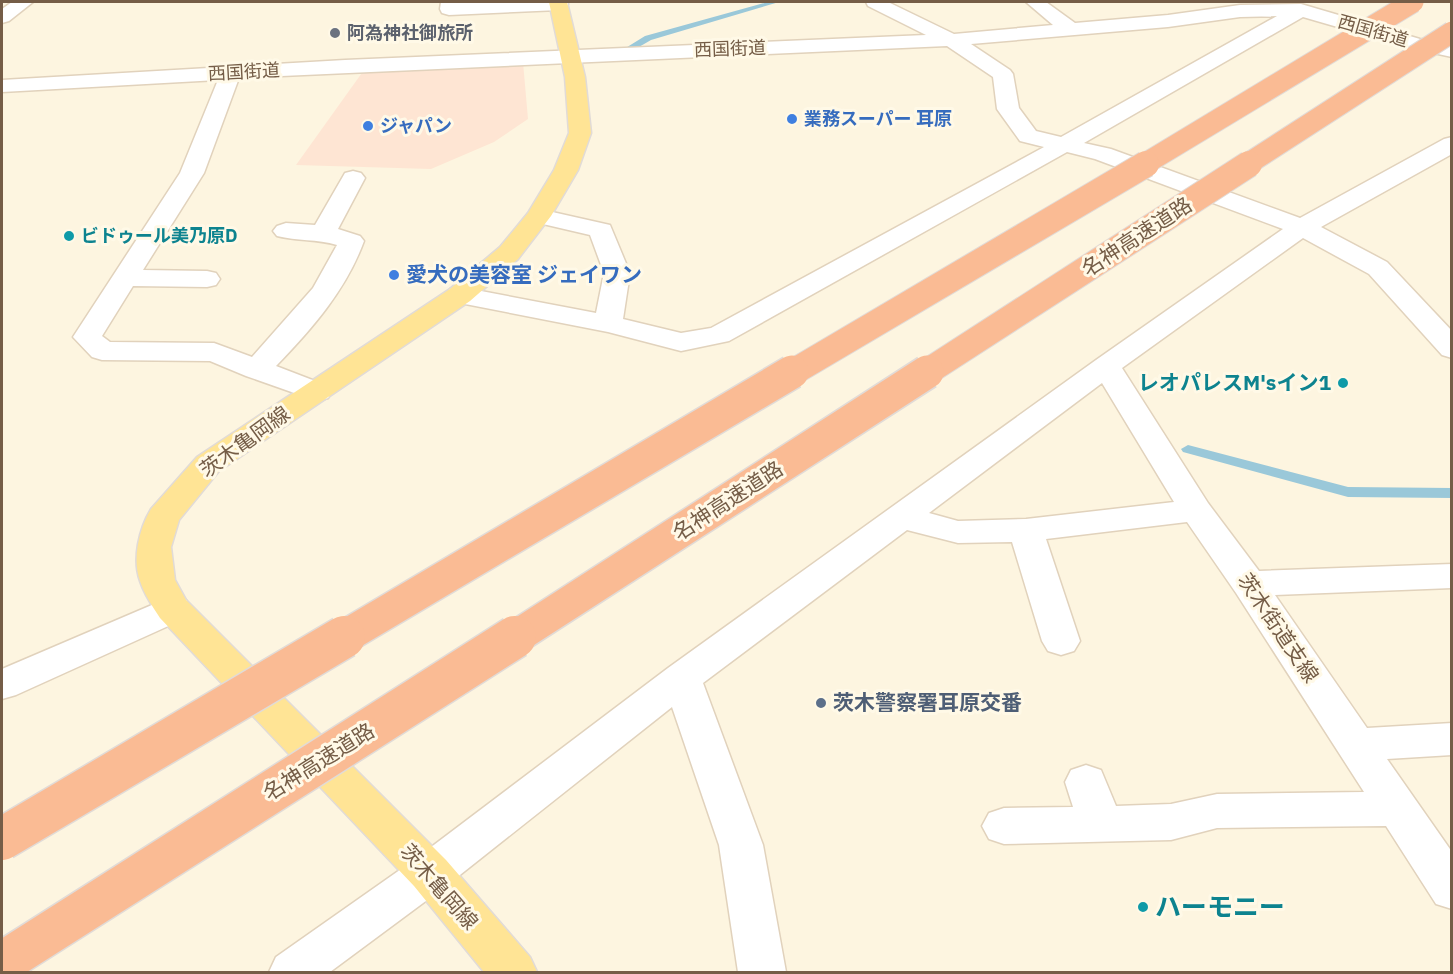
<svg xmlns="http://www.w3.org/2000/svg" width="1453" height="974" viewBox="0 0 1453 974" font-family="'IBM Plex Sans','Noto Sans JP',sans-serif">
	<rect width="100%" height="100%" fill="#fdf5e0"/>
	<path fill="#fee5d3" d="M 523,62 L 528,119 L 494,142 L 431,169 L 296,165 L 364,70 Z"/>
	<g fill="none" stroke-linecap="round" stroke-linejoin="round">
		<path fill="#9ac8d9" fill-rule="evenodd" d="M 768,2 L 779,2 L 651,40 L 632,51 L 624,49 L 645,36 Z
			M 1188,445 L 1348,487 L 1452,488 L 1452,498 L 1348,497 L 1183,452 L 1181,449 Z"/>
		<defs>
			<path id="minor" d="M 12,2 L 33,2 L 9,21 L 2,23 L 2,9 Z
				M 441,2 L 567,2 L 568,4 L 566,8 L 559,10 L 449,15 L 442,13 L 440,9 Z
				M 866,2 L 888,2 L 954,34 L 1053,25 L 1026,2 L 1046,2 L 1075,23 L 1168,15 L 1240,5 L 1301,4 L 1420,39 L 1452,45 L 1452,57 L 1410,48 L 1303,17 L 1084,143 L 1111,149 L 1300,218 L 1444,139 L 1452,137 L 1452,154 L 1321,227 L 1387,262 L 1452,331 L 1452,358 L 1442,355 L 1369,274 L 1303,238 L 1122,368 L 1208,503 L 1259,571 L 1452,564 L 1452,588 L 1275,595 L 1367,728 L 1452,723 L 1452,755 L 1387,759 L 1452,852 L 1452,909 L 1436,904 L 1386,826 L 1217,828 L 1171,840 L 1004,844 L 989,839 L 982,826 L 989,813 L 1004,808 L 1073,807 L 1065,782 L 1071,770 L 1086,765 L 1101,770 L 1116,806 L 1171,804 L 1217,794 L 1364,792 L 1236,593 L 1187,522 L 1046,539 L 1080,641 L 1074,651 L 1061,655 L 1048,651 L 1042,641 L 1012,542 L 958,543 L 907,530 L 703,683 L 763,845 L 786,972 L 738,972 L 719,845 L 672,707 L 446,886 L 330,972 L 269,972 L 276,957 L 414,860 L 668,668 L 1096,360 L 1283,229 L 1095,159 L 1067,152 L 729,341 L 681,351 L 608,332 L 460,303 L 450,301 L 446,295 L 450,289 L 460,287 L 596,313 L 604,273 L 590,235 L 530,221 L 527,216 L 530,211 L 539,209 L 610,225 L 630,273 L 623,319 L 681,333 L 711,328 L 1044,147 L 1020,141 L 997,109 L 993,77 L 947,46 L 239,78 L 204,173 L 143,270 L 207,271 L 216,273 L 220,279 L 216,285 L 207,287 L 133,286 L 102,336 L 110,342 L 214,343 L 252,357 L 313,288 L 337,245 C 317,239 297,241 277,236 L 273,231 L 277,226 L 286,223 L 315,225 L 345,173 L 353,171 L 361,173 L 365,178 L 338,229 L 360,236 L 364,241 C 346,290 312,329 276,366 L 328,386 L 332,392 L 328,398 L 317,401 L 246,376 L 210,361 L 102,360 L 92,357 L 73,337 L 180,173 L 218,80 L 2,92 L 2,80 L 345,60 L 926,35 L 868,6 ZM 1277,16 L 1061,137 L 1036,131 L 1019,108 L 1013,74 L 1010,70 L 971,44 L 1168,27 L 1240,17 ZM 1102,383 L 1174,502 L 1026,519 L 958,521 L 929,513 Z
				M 173,596 L 186,600 L 191,609 L 186,618 L 16,695 L 2,699 L 2,669 Z"/>
			<path id="major" d="M 549,2 L 567,2 L 585,77 L 591,133 L 578,170 L 551,216 L 518,259 L 470,301 L 219,471 L 179,520 L 171,547 L 175,580 L 186,600 L 446,860 L 530,957 L 537,972 L 484,972 L 414,886 L 160,618 C 153,607 144,594 140,581 C 132,559 139,529 151,509 L 197,457 L 450,289 L 500,247 L 528,213 L 554,170 L 569,133 L 565,77 Z"/>
		</defs>
		<use href="#minor" stroke="#e1d2bc" stroke-width="3"/>
		<use href="#major" stroke="#e1dbd7" stroke-width="3"/>
		<use href="#minor" fill="#fff" fill-rule="evenodd"/>
		<use href="#major" fill="#ffe495" fill-rule="evenodd"/>
		<defs>
			<path id="highway-bridge-far3" d="M 1143,165 L 1413,2
				M 1246,165 L 1452,32"/>
			<path id="highway-bridge-far2" d="M 790,374 L 1146,164
				M 924,374 L 1249,164"/>
			<path id="highway-bridge-far1" d="M 341,639 L 792,372
				M 513,639 L 927,372"/>
			<path id="highway-bridge" d="M 2,839 L 344,637
				M 2,963 L 515,637"/>
		</defs>
		<use href="#highway-bridge-far3" stroke="#e1dbd7" stroke-width="23" stroke-linecap="butt"/>
		<use href="#highway-bridge-far2" stroke="#e1dbd7" stroke-width="28" stroke-linecap="butt"/>
		<use href="#highway-bridge-far1" stroke="#e1dbd7" stroke-width="36" stroke-linecap="butt"/>
		<use href="#highway-bridge" stroke="#e1dbd7" stroke-width="45" stroke-linecap="butt"/>
		<use href="#highway-bridge-far3" stroke="#fabb94" stroke-width="21"/>
		<use href="#highway-bridge-far2" stroke="#fabb94" stroke-width="26"/>
		<use href="#highway-bridge-far1" stroke="#fabb94" stroke-width="33"/>
		<use href="#highway-bridge" stroke="#fabb94" stroke-width="42"/>
	</g>
	<circle fill="#6b7280" stroke="#fff9e7" stroke-width="2" cx="335" cy="33" r="6"/>
	<g fill="#3f7fe0" stroke="#fff9e7" stroke-width="2">
		<circle cx="792" cy="119" r="6"/>
		<circle cx="368" cy="126" r="6"/>
		<circle cx="394" cy="275" r="6"/>
	</g>
	<g fill="#0f9aa8" stroke="#fff9e7" stroke-width="2">
		<circle cx="69" cy="236" r="6"/>
		<circle cx="1343" cy="383" r="6"/>
		<circle cx="1143" cy="907" r="6"/>
	</g>
	<circle fill="#5c6f8a" stroke="#fff9e7" stroke-width="2" cx="821" cy="703" r="6"/>
	<g text-anchor="middle" stroke-width="6" stroke-linejoin="round" paint-order="stroke">
		<g font-size="18" fill="#755d47" stroke="#fff9e7">
			<text transform="translate(1373 31) rotate(16)" y="6">西国街道</text>
			<text transform="translate(730 49) rotate(-2)" y="6">西国街道</text>
			<text transform="translate(244 72) rotate(-3)" y="6">西国街道</text>
		</g>
		<g font-size="18" font-weight="bold" fill="#5b616d" stroke="#fff9e7" text-anchor="start">
			<text x="347" y="39">阿為神社御旅所</text>
		</g>
		<g font-size="18" font-weight="bold" fill="#366cbe" stroke="#fff9e7" text-anchor="start">
			<text x="804" y="125">業務スーパー 耳原</text>
			<text x="380" y="132">ジャパン</text>
		</g>
		<g font-size="18" font-weight="bold" fill="#0d838f" stroke="#fff9e7" text-anchor="start">
			<text x="81" y="242">ビドゥール美乃原D</text>
		</g>
		<g font-size="21" fill="#755d47" stroke="#fff9e7">
			<text transform="translate(1137 237) rotate(-33)" y="7">名神高速道路</text>
			<text transform="translate(245 442) rotate(-36)" y="7">茨木亀岡線</text>
			<text transform="translate(728 501) rotate(-33)" y="7">名神高速道路</text>
			<text transform="translate(1278 628) rotate(56)" y="7">茨木街道支線</text>
			<text transform="translate(319 762) rotate(-32)" y="7">名神高速道路</text>
			<text transform="translate(439 887) rotate(49)" y="7">茨木亀岡線</text>
		</g>
		<g font-size="21" font-weight="bold" fill="#366cbe" stroke="#fff9e7" text-anchor="start">
			<text x="406" y="282">愛犬の美容室 ジェイワン</text>
		</g>
		<g font-size="21" font-weight="bold" fill="#0d838f" stroke="#fff9e7" text-anchor="end">
			<text x="1331" y="390">レオパレスM'sイン1</text>
		</g>
		<g font-size="21" font-weight="bold" fill="#4e5e75" stroke="#fff9e7" text-anchor="start">
			<text x="833" y="710">茨木警察署耳原交番</text>
		</g>
		<g font-size="26" font-weight="bold" fill="#0d838f" stroke="#fff9e7" text-anchor="start">
			<text x="1155" y="916">ハーモニー</text>
		</g>
	</g>
	<rect width="1453" height="974" fill="none" stroke="#755d47" stroke-width="6"/>
</svg>
